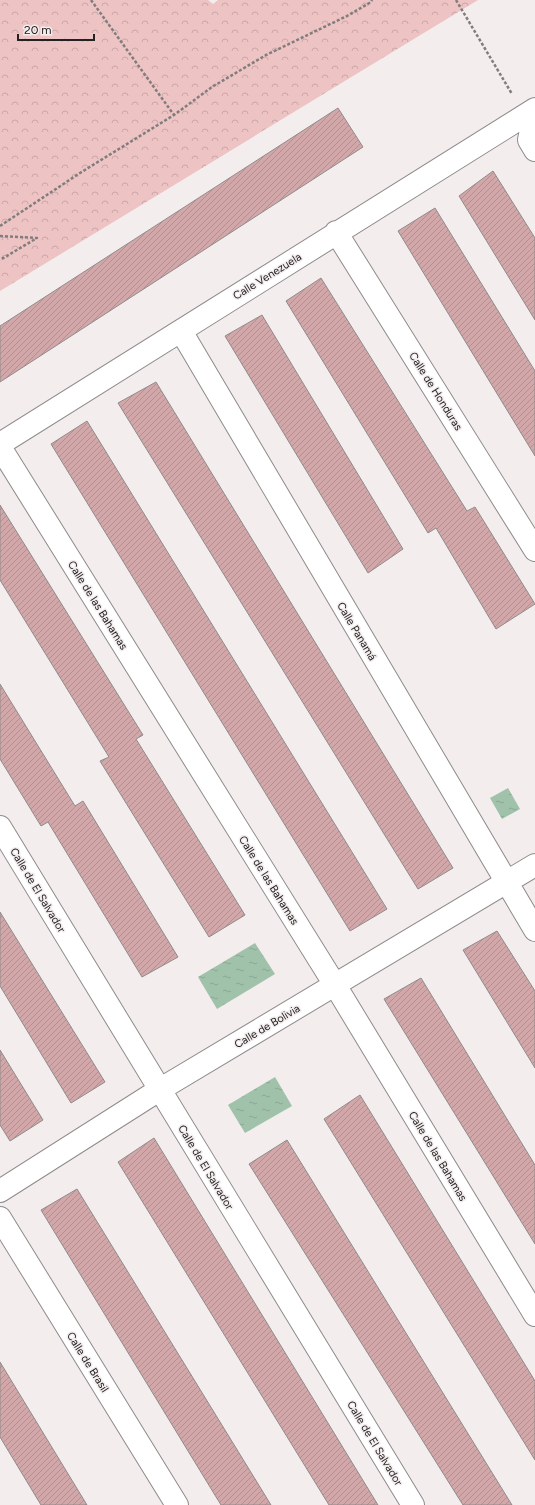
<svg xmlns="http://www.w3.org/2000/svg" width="535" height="1505" viewBox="0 0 535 1505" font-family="Figtree,sans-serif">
	<defs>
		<pattern id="forest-crowns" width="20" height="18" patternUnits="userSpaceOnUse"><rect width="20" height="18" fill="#edc3c4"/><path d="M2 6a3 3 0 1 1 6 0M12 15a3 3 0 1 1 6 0" fill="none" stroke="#cba7a8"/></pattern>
		<pattern id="water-ripples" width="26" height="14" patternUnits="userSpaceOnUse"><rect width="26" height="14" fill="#a0c2aa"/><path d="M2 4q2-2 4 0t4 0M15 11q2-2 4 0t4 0" fill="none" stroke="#8aa692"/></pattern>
		<pattern id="building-hatch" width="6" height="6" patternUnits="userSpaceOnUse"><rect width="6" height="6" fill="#d1a7a9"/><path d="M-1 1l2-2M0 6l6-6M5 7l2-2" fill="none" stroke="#b38f91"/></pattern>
	</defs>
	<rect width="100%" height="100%" fill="#f3eded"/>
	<path fill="url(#forest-crowns)" d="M 0,0 L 208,0 L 213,4 L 218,0 L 478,0 L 0,291 Z"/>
	<path fill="url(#water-ripples)" d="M 508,788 L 520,809 L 502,819 L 490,798 Z
		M 255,943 L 275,974 L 217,1009 L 198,977 Z
		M 275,1077 L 292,1106 L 245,1133 L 228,1105 Z"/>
	<path fill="url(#building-hatch)" stroke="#918b8b" d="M 338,108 L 363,147 L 0,382 L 0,326 Z
		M 493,171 L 535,238 L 535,320 L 459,196 Z
		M 435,208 L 535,371 L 535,456 L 398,231 Z
		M 321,278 L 467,511 L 475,507 L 535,604 L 496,629 L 436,528 L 428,533 L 286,301 Z
		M 262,315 L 403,549 L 368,573 L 225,336 Z
		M 156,382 L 453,868 L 418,889 L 118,403 Z
		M 87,421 L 387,909 L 350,931 L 51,444 Z
		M 0,505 L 143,735 L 136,739 L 245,915 L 209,937 L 100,761 L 109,757 L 0,580 Z
		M 0,684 L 75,806 L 83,801 L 178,957 L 142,977 L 48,822 L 41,826 L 0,759 Z
		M 0,912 L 105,1082 L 71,1103 L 0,986 Z
		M 497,931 L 535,991 L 535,1068 L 463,950 Z
		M 421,978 L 535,1165 L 535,1244 L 384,999 Z
		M 0,1050 L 43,1120 L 10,1141 L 0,1125 Z
		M 360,1095 L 535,1381 L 535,1460 L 324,1119 Z
		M 154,1138 L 378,1505 L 329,1505 L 118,1162 Z
		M 287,1140 L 512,1505 L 463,1505 L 249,1164 Z
		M 77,1189 L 271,1505 L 221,1505 L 41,1210 Z
		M 0,1362 L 87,1505 L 41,1505 L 0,1437 Z"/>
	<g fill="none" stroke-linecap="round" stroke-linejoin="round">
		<defs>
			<path id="minor" d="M 532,125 L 529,140 L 535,150
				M 336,232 L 535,550
				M 181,331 L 535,930
				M 0,444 L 535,109
				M 0,447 L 335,985 L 535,1315
				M 0,827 L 413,1505
				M 0,1191 L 159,1090 L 535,865
				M 0,1218 L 177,1505"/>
		</defs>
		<use href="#minor" stroke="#908b8b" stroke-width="24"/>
		<path stroke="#817d7d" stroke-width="2.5" stroke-dasharray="3 2" stroke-linecap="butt" d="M 91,0 L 174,115
			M 456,0 L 512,94
			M 0,226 L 80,173 L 174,115 L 212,87 L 266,55 L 347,16 L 371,2 L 372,0
			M 0,236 L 37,238 L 0,260"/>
		<use href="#minor" stroke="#fff" stroke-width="22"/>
	</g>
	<g text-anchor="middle" stroke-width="3" stroke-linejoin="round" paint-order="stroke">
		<g font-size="11" fill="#232121" stroke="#f3eded">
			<text transform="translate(267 276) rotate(-32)" y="4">Calle Venezuela</text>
			<text transform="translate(436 391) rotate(58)" y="4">Calle de Honduras</text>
			<text transform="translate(98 605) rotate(58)" y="4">Calle de las Bahamas</text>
			<text transform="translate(357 631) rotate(59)" y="4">Calle Panamá</text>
			<text transform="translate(269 880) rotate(58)" y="4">Calle de las Bahamas</text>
			<text transform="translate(38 890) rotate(59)" y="4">Calle de El Salvador</text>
			<text transform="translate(267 1026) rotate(-31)" y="4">Calle de Bolivia</text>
			<text transform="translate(438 1156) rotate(59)" y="4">Calle de las Bahamas</text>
			<text transform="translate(206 1167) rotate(59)" y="4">Calle de El Salvador</text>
			<text transform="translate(88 1362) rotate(58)" y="4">Calle de Brasil</text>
			<text transform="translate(375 1443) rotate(59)" y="4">Calle de El Salvador</text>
		</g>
	</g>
	<path d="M18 34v6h76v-6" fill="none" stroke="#232121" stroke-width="2"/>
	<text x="24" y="34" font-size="12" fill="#232121" stroke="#f3eded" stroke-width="3" paint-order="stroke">20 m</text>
</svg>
